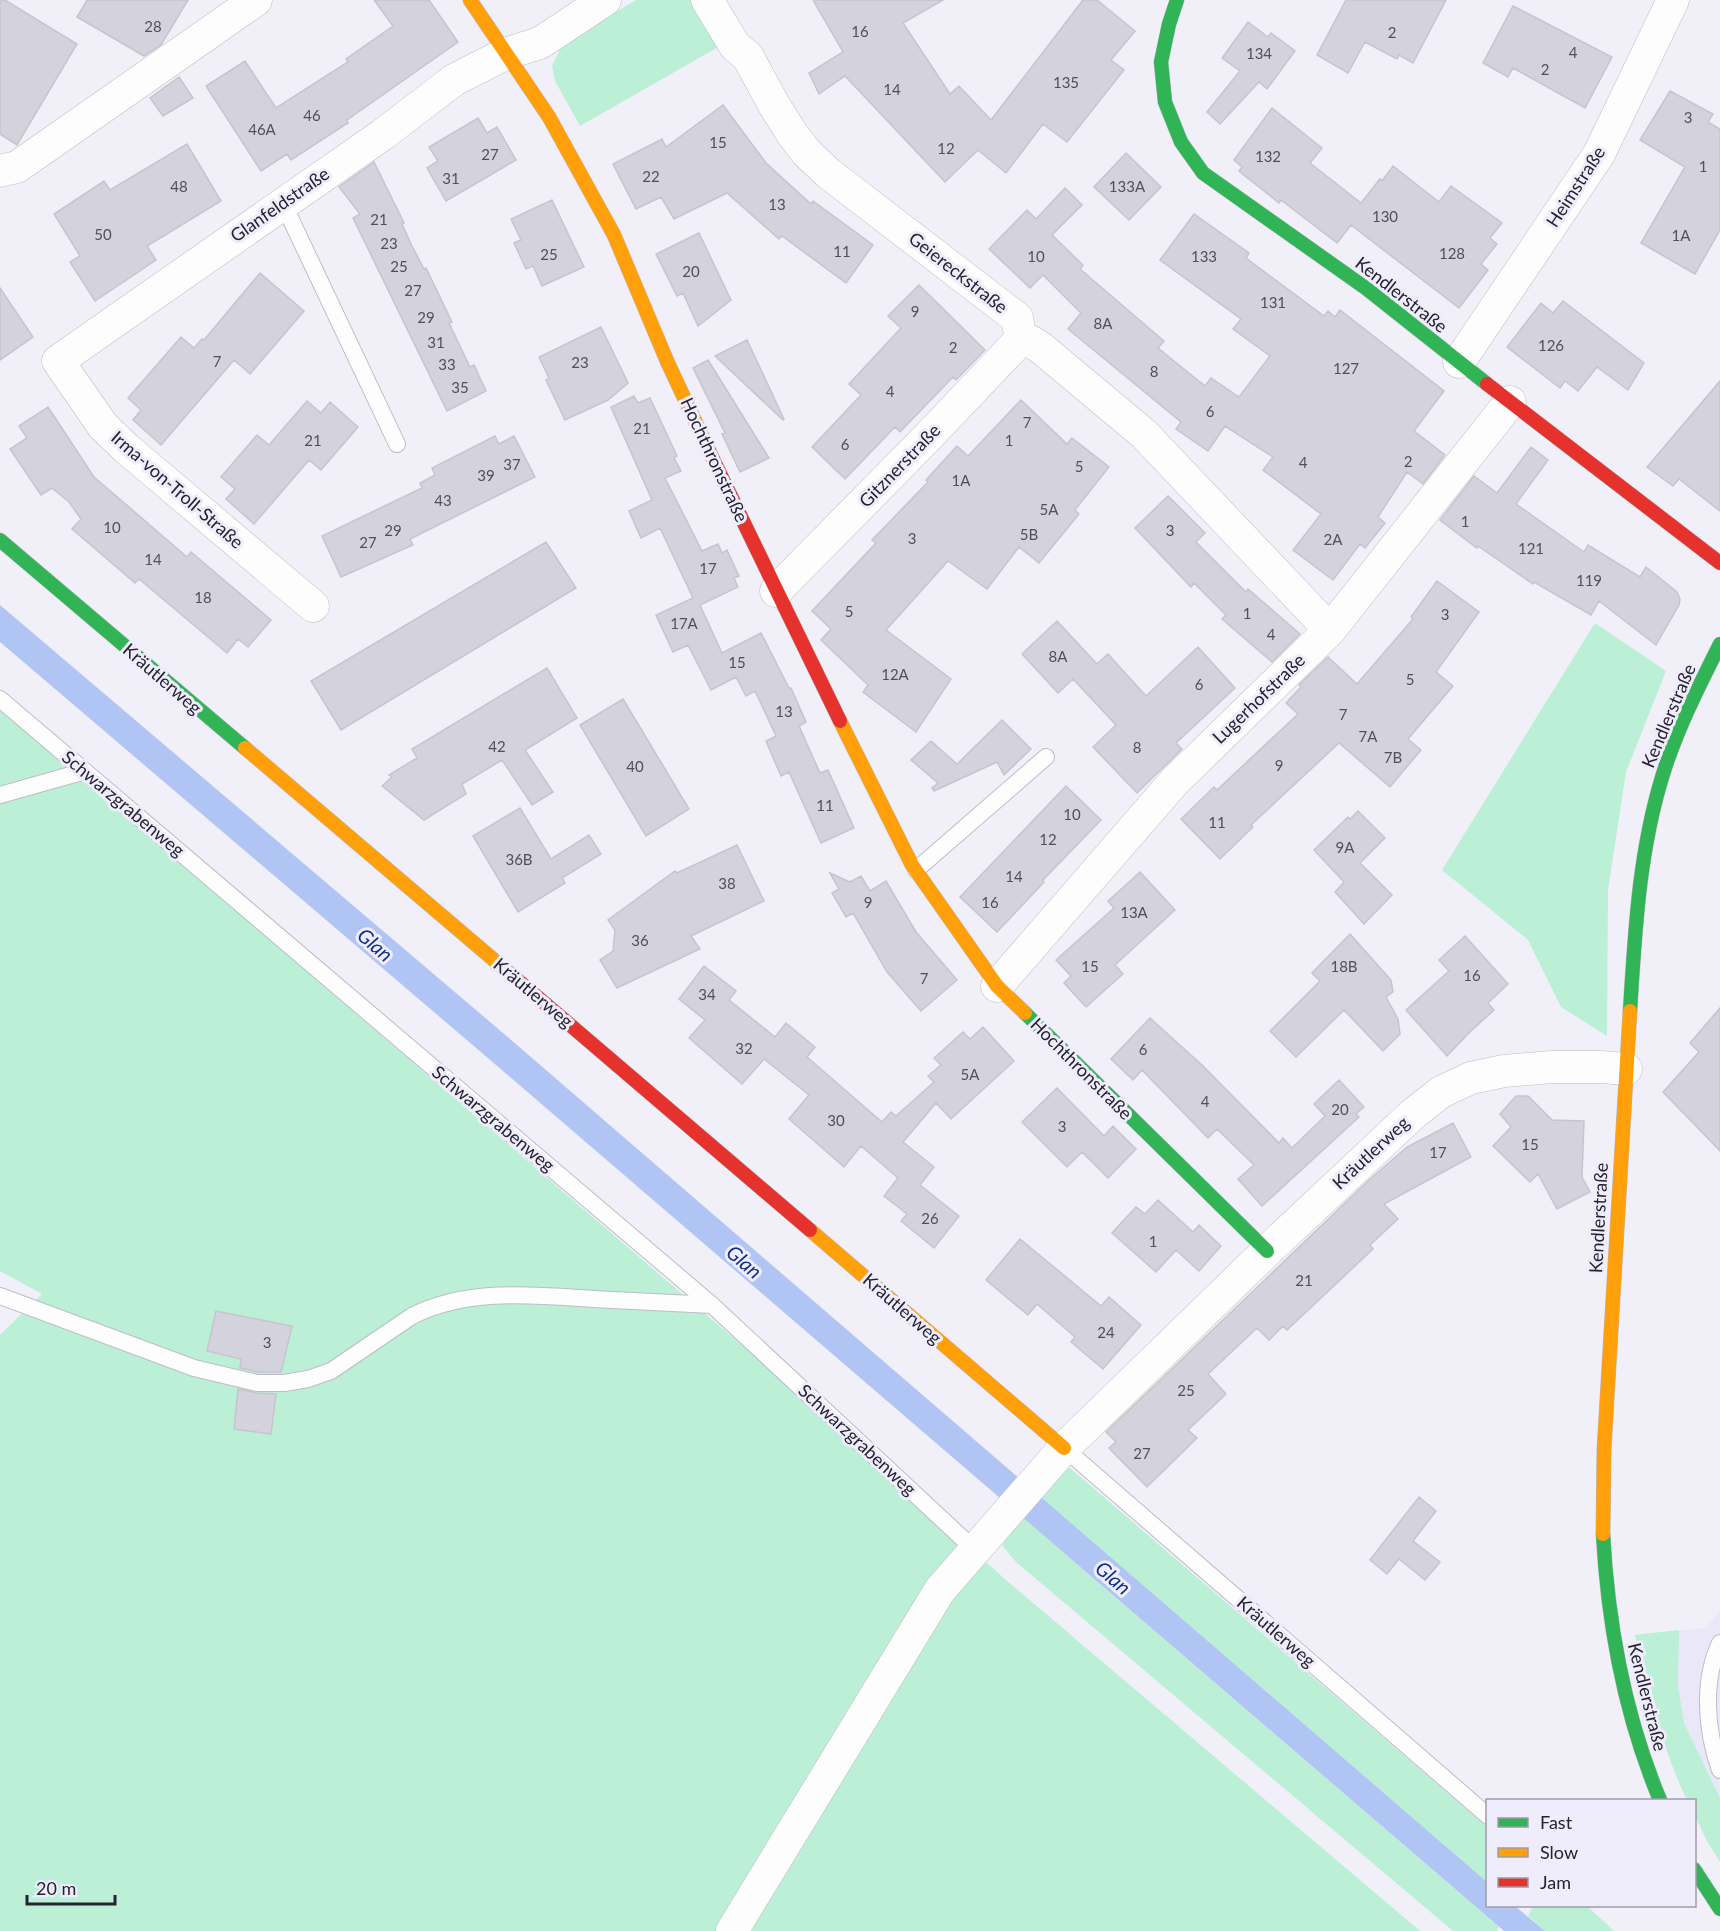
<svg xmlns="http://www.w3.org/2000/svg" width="1720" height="1931" viewBox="0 0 1720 1931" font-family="Lato,sans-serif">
	<rect width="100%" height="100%" fill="#f1f0f8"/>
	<path fill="#eae7f9" d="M 1720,1611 L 1720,1862 L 1707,1841 L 1695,1816 L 1694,1800 L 1687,1800 L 1678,1781 L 1654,1714 L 1635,1635 L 1706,1628 Z"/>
	<path fill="#bbefd6" d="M 636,0 L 702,0 L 727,42 L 580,126 L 555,81 L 552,66 L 563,43 Z
		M 1595,623 L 1666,671 L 1626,772 L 1608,890 L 1607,1036 L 1561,1007 L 1528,940 L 1442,870 Z
		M 0,708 L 801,1396 L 1006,1580 L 1420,1931 L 0,1931 L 0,1335 L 42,1294 L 0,1271 Z
		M 1070,1468 L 1487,1827 L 1487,1882 L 1039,1496 L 1060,1469 Z
		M 1022,1517 L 1499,1927 L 1497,1931 L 1453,1931 L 1016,1562 L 1002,1545 Z
		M 1679,1630 L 1678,1686 L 1684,1723 L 1720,1798 L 1720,1862 L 1707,1841 L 1695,1816 L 1694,1800 L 1687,1800 C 1662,1748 1649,1691 1635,1635 Z
		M 1533,1906 L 1587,1906 L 1614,1931 L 1545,1931 L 1528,1916 Z"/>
	<path fill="#b0c5f4" d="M 0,605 L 503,1033 L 1487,1882 L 1488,1906 L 1515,1906 L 1545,1931 L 1504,1931 L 482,1053 L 0,642 Z"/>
	<path fill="#d4d2dc" stroke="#c6c5ce" stroke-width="1.5" d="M 0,0 L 5,0 L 77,44 L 17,145 L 0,134 Z
		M 87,0 L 188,0 L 161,45 L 144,56 L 77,17 Z
		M 374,0 L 429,0 L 458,42 L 347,120 L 348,123 L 291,160 L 287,154 L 261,171 L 206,86 L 245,61 L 276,108 L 348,62 L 346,59 L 393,26 Z
		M 813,0 L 943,0 L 903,23 L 950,94 L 959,86 L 991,120 L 1083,0 L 1097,0 L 1135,31 L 1111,60 L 1124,70 L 1067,142 L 1043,124 L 1006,173 L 978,150 L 945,182 L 845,76 L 819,94 L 809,73 L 843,52 Z
		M 1346,0 L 1446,0 L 1413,63 L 1399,55 L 1397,59 L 1365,42 L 1348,73 L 1317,55 Z
		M 1513,6 L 1612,57 L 1585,108 L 1513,68 L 1508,77 L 1483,63 Z
		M 1248,22 L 1268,37 L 1271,33 L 1295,51 L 1267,89 L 1259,82 L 1220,124 L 1207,112 L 1240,71 L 1222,58 Z
		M 179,77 L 193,98 L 163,116 L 150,98 Z
		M 1670,91 L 1713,114 L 1708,122 L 1720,129 L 1720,230 L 1695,274 L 1641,243 L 1685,167 L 1640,140 Z
		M 723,105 L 766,163 L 811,204 L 813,201 L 873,245 L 846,283 L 782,236 L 779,239 L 727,193 L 674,219 L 661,197 L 636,209 L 613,164 L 662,139 L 666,147 Z
		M 1272,108 L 1322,148 L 1310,163 L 1361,203 L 1380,179 L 1382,181 L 1393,166 L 1439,202 L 1451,186 L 1502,223 L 1490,238 L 1497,244 L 1481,264 L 1488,270 L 1459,308 L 1351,225 L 1337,243 L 1281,200 L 1279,203 L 1239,171 L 1242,167 L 1234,160 Z
		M 478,118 L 487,133 L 497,127 L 516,160 L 446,201 L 427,168 L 438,161 L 429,147 Z
		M 187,144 L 221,201 L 147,246 L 156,260 L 95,301 L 70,262 L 80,256 L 54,214 L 104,181 L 110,190 Z
		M 1126,153 L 1161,187 L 1129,220 L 1094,187 Z
		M 374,162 L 404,223 L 402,224 L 412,246 L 424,269 L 426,268 L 452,322 L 449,323 L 460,346 L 470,367 L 474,365 L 486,391 L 447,411 L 353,218 L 360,214 L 339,187 Z
		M 1065,188 L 1082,205 L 1052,235 L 1083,265 L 1080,269 L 1164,341 L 1158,348 L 1205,386 L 1211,378 L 1239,397 L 1270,356 L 1233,329 L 1241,319 L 1160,260 L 1194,214 L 1249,253 L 1246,258 L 1324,316 L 1328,311 L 1335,317 L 1340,310 L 1444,391 L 1414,431 L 1445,455 L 1423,484 L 1407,472 L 1378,517 L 1385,523 L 1365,548 L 1360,544 L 1333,580 L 1293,550 L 1321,514 L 1263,470 L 1273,457 L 1225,426 L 1208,451 L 1176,429 L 1181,422 L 1068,329 L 1081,313 L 1043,275 L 1030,288 L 989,249 L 1027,210 L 1036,219 Z
		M 552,200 L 584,267 L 542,286 L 533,266 L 526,269 L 514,243 L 521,240 L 511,219 Z
		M 699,233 L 731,300 L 698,326 L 683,293 L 677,296 L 656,254 Z
		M 260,273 L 304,311 L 250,374 L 234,360 L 161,445 L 133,420 L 141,410 L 128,398 L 181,337 L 194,348 L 202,339 L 204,340 Z
		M 919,285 L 985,350 L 956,380 L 953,377 L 900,432 L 895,427 L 845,479 L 812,447 L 861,395 L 849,384 L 901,328 L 888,316 Z
		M 0,288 L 33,337 L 0,360 Z
		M 1563,301 L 1644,363 L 1628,390 L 1597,367 L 1578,391 L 1565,381 L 1560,388 L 1507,347 L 1541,303 L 1553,313 Z
		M 601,327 L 628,383 L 608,400 L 565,420 L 546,380 L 549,378 L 539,357 Z
		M 747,340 L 784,419 L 783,420 L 715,356 Z
		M 708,360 L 769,458 L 740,472 L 722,434 L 725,433 L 693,368 Z
		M 1720,381 L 1720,511 L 1679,479 L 1673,486 L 1647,467 Z
		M 634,396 L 638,403 L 650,398 L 677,456 L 674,458 L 681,471 L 665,478 L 702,551 L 718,544 L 722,553 L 727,550 L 739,576 L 734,578 L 738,587 L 700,605 L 722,653 L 761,633 L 789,688 L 791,688 L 806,722 L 799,726 L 820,773 L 828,770 L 854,828 L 821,843 L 789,772 L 781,776 L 766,741 L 776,736 L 755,691 L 746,696 L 736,677 L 711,690 L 688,645 L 673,652 L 656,615 L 693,598 L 660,528 L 641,538 L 629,511 L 652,500 L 611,407 Z
		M 1021,400 L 1067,444 L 1072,438 L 1109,467 L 1075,510 L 1079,514 L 1039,563 L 1019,547 L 987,589 L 948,561 L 886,630 L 951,679 L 916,732 L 863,692 L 868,685 L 821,640 L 831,629 L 812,611 L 876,543 L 872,540 L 928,482 L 926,480 L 957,446 L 968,456 Z
		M 307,401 L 321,413 L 330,402 L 358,427 L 321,470 L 309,460 L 254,524 L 226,499 L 235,489 L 221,477 L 257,435 L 269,445 Z
		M 48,407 L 94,477 L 187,557 L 191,552 L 271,620 L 248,647 L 238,639 L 227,653 L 139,579 L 135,583 L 72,529 L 81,519 L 69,502 L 52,488 L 41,495 L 10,449 L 27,438 L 19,426 Z
		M 495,436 L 499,444 L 514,436 L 535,477 L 410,539 L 413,545 L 341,577 L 322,536 L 422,488 L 420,483 L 435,475 L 432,468 Z
		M 1531,447 L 1548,460 L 1516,504 L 1584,552 L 1588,545 L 1640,577 L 1646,567 L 1677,592 L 1680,599 L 1679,605 L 1656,645 L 1599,601 L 1591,615 L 1534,582 L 1533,584 L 1478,546 L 1477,548 L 1440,520 L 1474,476 L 1497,493 Z
		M 1168,496 L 1205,533 L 1196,542 L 1246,592 L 1248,589 L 1300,634 L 1272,662 L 1222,619 L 1226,615 L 1194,583 L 1191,587 L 1135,528 Z
		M 546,542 L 576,588 L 341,730 L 311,681 Z
		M 1437,581 L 1479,612 L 1436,672 L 1453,686 L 1408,739 L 1421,750 L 1390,787 L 1339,743 L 1251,825 L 1253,827 L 1220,859 L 1181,819 L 1214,787 L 1217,790 L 1298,714 L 1286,703 L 1301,687 L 1299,685 L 1328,657 L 1357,684 L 1413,619 L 1411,617 Z
		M 1057,621 L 1097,664 L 1108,654 L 1146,696 L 1198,647 L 1235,688 L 1176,743 L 1182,749 L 1137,793 L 1093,747 L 1116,725 L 1073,679 L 1058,693 L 1022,654 Z
		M 547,668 L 577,718 L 525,750 L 553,792 L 532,805 L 502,760 L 462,784 L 466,794 L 424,820 L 382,786 L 392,777 L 389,775 L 417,758 L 412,749 Z
		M 623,699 L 689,809 L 646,836 L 580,725 Z
		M 1002,720 L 1031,749 L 1004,775 L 997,762 L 934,791 L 932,788 L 938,783 L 911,760 L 931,741 L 957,764 Z
		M 1066,786 L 1101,820 L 1043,880 L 1044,882 L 997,932 L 960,897 Z
		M 520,808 L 551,859 L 589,835 L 601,854 L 562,878 L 565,883 L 518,912 L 473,836 Z
		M 1358,811 L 1385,838 L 1360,863 L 1392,895 L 1364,924 L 1335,892 L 1344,882 L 1314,850 L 1348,817 L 1350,819 Z
		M 737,845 L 764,901 L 691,936 L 700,949 L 617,988 L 600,960 L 613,951 L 615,930 L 608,920 L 675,871 L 677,873 Z
		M 1140,872 L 1175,910 L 1115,965 L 1123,974 L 1086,1007 L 1064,983 L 1071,976 L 1056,960 L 1114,908 L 1108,901 Z
		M 830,873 L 850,882 L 861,876 L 870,891 L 886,881 L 916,932 L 957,980 L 921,1011 L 887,972 L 853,913 L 846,917 L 832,893 L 839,889 Z
		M 1350,934 L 1391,980 L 1393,992 L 1386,997 L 1398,1019 L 1400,1034 L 1383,1051 L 1344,1010 L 1296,1057 L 1270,1031 L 1320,981 L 1312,973 Z
		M 1465,936 L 1508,984 L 1488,1003 L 1494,1010 L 1471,1031 L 1447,1056 L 1406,1010 L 1449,971 L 1439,960 Z
		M 704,966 L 736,991 L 729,1000 L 775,1037 L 786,1023 L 815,1047 L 807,1057 L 882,1122 L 891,1112 L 896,1116 L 934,1082 L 928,1076 L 941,1065 L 934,1058 L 963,1032 L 970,1039 L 983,1027 L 1014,1061 L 951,1119 L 936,1103 L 903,1142 L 934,1167 L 920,1185 L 959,1216 L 934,1248 L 901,1221 L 907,1214 L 884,1196 L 898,1178 L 861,1146 L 844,1167 L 789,1119 L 809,1095 L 764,1059 L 742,1084 L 689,1038 L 705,1020 L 679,999 Z
		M 1720,1008 L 1720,1151 L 1663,1092 L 1699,1052 L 1690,1043 Z
		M 1150,1018 L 1202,1065 L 1279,1143 L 1283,1138 L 1292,1148 L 1325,1116 L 1314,1104 L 1339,1080 L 1364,1107 L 1356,1114 L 1359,1117 L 1262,1206 L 1238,1179 L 1254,1165 L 1217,1129 L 1208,1138 L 1142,1070 L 1133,1080 L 1111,1059 Z
		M 1057,1088 L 1104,1136 L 1113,1126 L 1136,1149 L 1108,1178 L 1082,1152 L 1067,1167 L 1022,1122 Z
		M 1516,1096 L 1528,1096 L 1552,1120 L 1584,1121 L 1582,1177 L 1590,1192 L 1557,1209 L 1538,1174 L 1530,1182 L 1493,1146 L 1511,1127 L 1500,1114 Z
		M 1453,1123 L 1471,1157 L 1384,1204 L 1398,1219 L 1370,1245 L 1373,1249 L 1287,1330 L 1283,1326 L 1269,1340 L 1257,1328 L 1208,1374 L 1226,1394 L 1188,1430 L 1197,1438 L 1147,1487 L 1109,1448 L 1116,1442 L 1106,1432 L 1369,1180 L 1407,1147 Z
		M 1158,1200 L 1193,1232 L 1199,1225 L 1221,1246 L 1199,1271 L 1176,1250 L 1156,1272 L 1112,1233 L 1136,1207 L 1145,1214 Z
		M 1020,1239 L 1101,1306 L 1109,1297 L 1141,1325 L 1103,1369 L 1071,1342 L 1075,1337 L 1037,1304 L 1028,1315 L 986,1280 Z
		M 216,1311 L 292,1326 L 281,1372 L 258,1372 L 240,1368 L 241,1359 L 207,1351 Z
		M 238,1389 L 257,1393 L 276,1394 L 271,1434 L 234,1429 Z
		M 1419,1497 L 1436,1511 L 1413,1541 L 1440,1562 L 1425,1580 L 1399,1559 L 1387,1574 L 1370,1560 Z"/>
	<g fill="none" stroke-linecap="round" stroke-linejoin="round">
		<defs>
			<path id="lane" d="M 283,203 L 397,444
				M 0,699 L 712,1305 L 975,1550
				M 0,795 L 85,771
				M 916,870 L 1046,757
				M 0,1296 L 194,1368 L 257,1383 L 284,1383 L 308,1379 L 331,1371 L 412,1316 C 468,1288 532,1295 593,1299 C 632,1301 672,1303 712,1305
				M 1064,1448 L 1488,1816
				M 1720,1643 C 1702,1681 1706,1731 1720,1770"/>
			<path id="street" d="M 707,0 L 735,46 L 748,57 L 774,105 L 793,135 L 806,152 L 828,173 L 1017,318 L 1021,339 L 1030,341 L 1041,348 L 1144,434 L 1330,630
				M 0,171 L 17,167 L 256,0
				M 1459,362 L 1599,154 L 1673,0
				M 776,591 L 924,441 L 1021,339
				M 313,606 L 127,449 L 103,426 L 58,361 L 382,135 L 454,80 L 505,54 L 540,43 L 605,0
				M 997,986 L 1174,782 L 1330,630 L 1510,402
				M 732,1931 L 940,1590 L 1064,1448 L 1267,1251 L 1413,1114 L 1441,1092 L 1471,1078 L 1504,1071 L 1552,1067 L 1601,1067 L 1626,1069"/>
			<path id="fast" d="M 1177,0 L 1169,24 L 1161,62 L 1165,102 L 1181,142 L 1203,173 L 1367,289 L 1487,384
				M 0,540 L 245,748
				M 1630,1011 C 1635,931 1639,851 1663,774 C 1677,729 1699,686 1720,644
				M 1025,1013 L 1267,1251
				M 1603,1534 C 1608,1626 1624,1714 1660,1800
				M 1694,1869 L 1720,1909"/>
			<path id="slow" d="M 470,0 L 549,117 L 614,235 L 667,361 L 709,451
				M 840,721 L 912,865 L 997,986 L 1025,1013
				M 245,748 L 521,983
				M 810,1230 L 1064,1448
				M 1603,1534 L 1604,1450 L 1630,1011"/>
			<path id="jam" d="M 1487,384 L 1720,563
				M 709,451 L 840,721
				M 521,983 L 810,1230"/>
		</defs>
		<use href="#lane" stroke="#bebcc6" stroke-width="18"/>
		<use href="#street" stroke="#bebcc6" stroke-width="33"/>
		<use href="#fast" stroke="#bebcc6" stroke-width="15"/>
		<use href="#slow" stroke="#bebcc6" stroke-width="15"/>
		<use href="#jam" stroke="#bebcc6" stroke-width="15"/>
		<use href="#lane" stroke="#fdfdfe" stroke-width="16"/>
		<use href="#street" stroke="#fdfdfe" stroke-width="32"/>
		<use href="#fast" stroke="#30b455" stroke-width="14"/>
		<use href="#slow" stroke="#ff9f0a" stroke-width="14"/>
		<use href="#jam" stroke="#e5322d" stroke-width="14"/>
	</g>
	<g text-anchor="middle" stroke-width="6" stroke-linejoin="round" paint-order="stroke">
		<g font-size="15" fill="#514f5a">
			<text x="153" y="32">28</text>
			<text x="860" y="37">16</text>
			<text x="1392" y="38">2</text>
			<text x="1573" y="58">4</text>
			<text x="1259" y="59">134</text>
			<text x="1545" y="75">2</text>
			<text x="1066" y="88">135</text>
			<text x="892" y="95">14</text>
			<text x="312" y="121">46</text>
			<text x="1688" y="123">3</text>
			<text x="262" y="135">46A</text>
			<text x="718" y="148">15</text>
			<text x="946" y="154">12</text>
			<text x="490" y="160">27</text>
			<text x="1268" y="162">132</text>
			<text x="1703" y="172">1</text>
			<text x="651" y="182">22</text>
			<text x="451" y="184">31</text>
			<text x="179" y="192">48</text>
			<text x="1127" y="192">133A</text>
			<text x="777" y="210">13</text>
			<text x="1385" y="222">130</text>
			<text x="379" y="225">21</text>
			<text x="103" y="240">50</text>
			<text x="1681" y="241">1A</text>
			<text x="389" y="249">23</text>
			<text x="842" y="257">11</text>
			<text x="1452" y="259">128</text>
			<text x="549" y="260">25</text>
			<text x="1036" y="262">10</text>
			<text x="1204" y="262">133</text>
			<text x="399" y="272">25</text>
			<text x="691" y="277">20</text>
			<text x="413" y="296">27</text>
			<text x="1273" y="308">131</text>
			<text x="915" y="317">9</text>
			<text x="426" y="323">29</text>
			<text x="1103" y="329">8A</text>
			<text x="436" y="348">31</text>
			<text x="1551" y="351">126</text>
			<text x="953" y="353">2</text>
			<text x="217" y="367">7</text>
			<text x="580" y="368">23</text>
			<text x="447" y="370">33</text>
			<text x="1346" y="374">127</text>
			<text x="1154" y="377">8</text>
			<text x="460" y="393">35</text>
			<text x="890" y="397">4</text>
			<text x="1210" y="417">6</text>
			<text x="1027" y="428">7</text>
			<text x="642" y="434">21</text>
			<text x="313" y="446">21</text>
			<text x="1009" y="446">1</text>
			<text x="845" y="450">6</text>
			<text x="1408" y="467">2</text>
			<text x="1303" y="468">4</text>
			<text x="512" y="470">37</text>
			<text x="1079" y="472">5</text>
			<text x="486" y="481">39</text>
			<text x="961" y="486">1A</text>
			<text x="443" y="506">43</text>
			<text x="1049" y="515">5A</text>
			<text x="1465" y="527">1</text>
			<text x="112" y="533">10</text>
			<text x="393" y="536">29</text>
			<text x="1170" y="536">3</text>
			<text x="1029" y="540">5B</text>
			<text x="912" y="544">3</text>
			<text x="1333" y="545">2A</text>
			<text x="368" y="548">27</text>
			<text x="1531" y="554">121</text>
			<text x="153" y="565">14</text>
			<text x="708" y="574">17</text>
			<text x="1589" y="586">119</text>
			<text x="203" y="603">18</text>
			<text x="849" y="617">5</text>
			<text x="1247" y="619">1</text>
			<text x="1445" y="620">3</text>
			<text x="684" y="629">17A</text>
			<text x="1271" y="640">4</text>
			<text x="1058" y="662">8A</text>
			<text x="737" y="668">15</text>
			<text x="895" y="680">12A</text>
			<text x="1410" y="685">5</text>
			<text x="1199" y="690">6</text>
			<text x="784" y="717">13</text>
			<text x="1343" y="720">7</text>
			<text x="1368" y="742">7A</text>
			<text x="497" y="752">42</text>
			<text x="1137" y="753">8</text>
			<text x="1393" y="763">7B</text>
			<text x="1279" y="771">9</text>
			<text x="635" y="772">40</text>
			<text x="825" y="811">11</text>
			<text x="1072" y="820">10</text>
			<text x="1217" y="828">11</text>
			<text x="1048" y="845">12</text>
			<text x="1345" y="853">9A</text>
			<text x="519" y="865">36B</text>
			<text x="1014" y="882">14</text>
			<text x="727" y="889">38</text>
			<text x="868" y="908">9</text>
			<text x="990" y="908">16</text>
			<text x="1134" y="918">13A</text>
			<text x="640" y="946">36</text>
			<text x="1090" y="972">15</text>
			<text x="1344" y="972">18B</text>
			<text x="1472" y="981">16</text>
			<text x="924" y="984">7</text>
			<text x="707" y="1000">34</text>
			<text x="744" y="1054">32</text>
			<text x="1143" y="1055">6</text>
			<text x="970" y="1080">5A</text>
			<text x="1205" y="1107">4</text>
			<text x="1340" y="1115">20</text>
			<text x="836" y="1126">30</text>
			<text x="1062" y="1132">3</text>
			<text x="1530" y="1150">15</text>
			<text x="1438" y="1158">17</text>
			<text x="930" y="1224">26</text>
			<text x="1153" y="1247">1</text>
			<text x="1304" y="1286">21</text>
			<text x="1106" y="1338">24</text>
			<text x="267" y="1348">3</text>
			<text x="1186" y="1396">25</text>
			<text x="1142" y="1459">27</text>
		</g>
		<g font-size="18" fill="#25232f" stroke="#efedfb">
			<text transform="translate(1576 187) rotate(-57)" y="6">Heimstraße</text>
			<text transform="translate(280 205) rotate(-35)" y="6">Glanfeldstraße</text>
			<text transform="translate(958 273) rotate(38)" y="6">Geiereckstraße</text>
			<text transform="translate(1401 295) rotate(38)" y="6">Kendlerstraße</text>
			<text transform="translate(714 460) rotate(65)" y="6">Hochthronstraße</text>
			<text transform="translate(900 466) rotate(-46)" y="6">Gitznerstraße</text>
			<text transform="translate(177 490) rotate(41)" y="6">Irma-von-Troll-Straße</text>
			<text transform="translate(162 679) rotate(41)" y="6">Kräutlerweg</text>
			<text transform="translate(1259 699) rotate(-44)" y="6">Lugerhofstraße</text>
			<text transform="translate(1669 716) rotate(-67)" y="6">Kendlerstraße</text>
			<text transform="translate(123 804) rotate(40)" y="6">Schwarzgrabenweg</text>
			<text transform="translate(533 993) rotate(40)" y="6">Kräutlerweg</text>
			<text transform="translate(1081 1069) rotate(45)" y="6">Hochthronstraße</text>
			<text transform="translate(493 1119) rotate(40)" y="6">Schwarzgrabenweg</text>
			<text transform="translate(1371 1153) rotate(-43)" y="6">Kräutlerweg</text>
			<text transform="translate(1599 1218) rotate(-87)" y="6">Kendlerstraße</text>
			<text transform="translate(902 1309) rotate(41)" y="6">Kräutlerweg</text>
			<text transform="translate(857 1440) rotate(43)" y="6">Schwarzgrabenweg</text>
			<text transform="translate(1276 1632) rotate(41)" y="6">Kräutlerweg</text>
			<text transform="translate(1647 1697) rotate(76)" y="6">Kendlerstraße</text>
		</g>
		<g font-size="20" font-style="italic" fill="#0e3088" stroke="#efedfb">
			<text transform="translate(375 945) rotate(41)" y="7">Glan</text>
			<text transform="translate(744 1262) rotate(41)" y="7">Glan</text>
			<text transform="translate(1113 1578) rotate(41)" y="7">Glan</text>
		</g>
	</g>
	<rect x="1486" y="1799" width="210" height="108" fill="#efedfb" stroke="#9e9ca9" stroke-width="1.5"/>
	<rect x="1498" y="1818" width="30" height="9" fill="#30b455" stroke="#9e9ca9" stroke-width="1.5"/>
	<text x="1540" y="1829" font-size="18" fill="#25232f">Fast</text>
	<rect x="1498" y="1848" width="30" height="9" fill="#ff9f0a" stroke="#9e9ca9" stroke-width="1.5"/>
	<text x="1540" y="1859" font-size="18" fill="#25232f">Slow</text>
	<rect x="1498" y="1878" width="30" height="9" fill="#e5322d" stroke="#9e9ca9" stroke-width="1.5"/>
	<text x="1540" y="1889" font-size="18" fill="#25232f">Jam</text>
	<path d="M27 1895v9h88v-9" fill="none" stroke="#25232f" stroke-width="3"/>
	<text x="36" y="1895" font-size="18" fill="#25232f" stroke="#efedfb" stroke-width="4.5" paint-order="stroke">20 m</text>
</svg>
